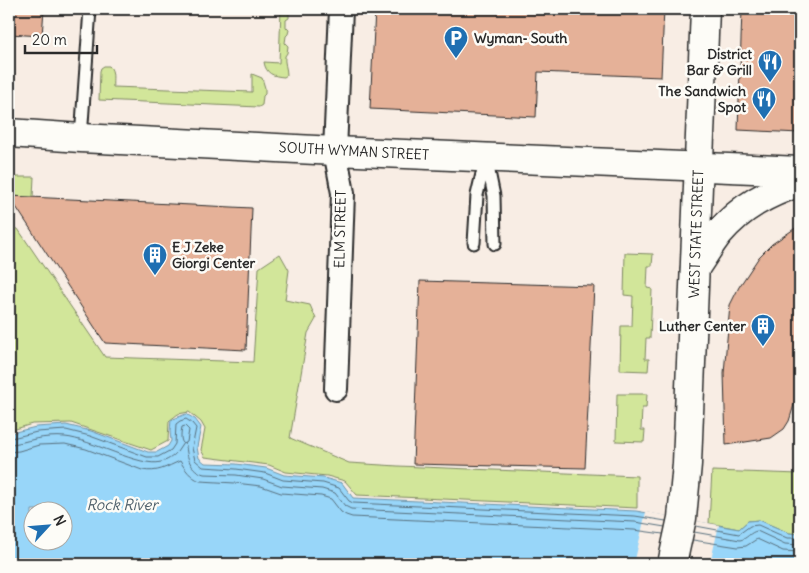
<svg xmlns="http://www.w3.org/2000/svg" width="809" height="573" viewBox="0 0 809 573" font-family="Delius,sans-serif">
	<rect width="100%" height="100%" fill="#f8ede4"/>
	<filter id="ink" filterUnits="userSpaceOnUse"><feTurbulence type="fractalNoise" baseFrequency=".02" numOctaves="2"/><feDisplacementMap in="SourceGraphic" scale="10" xChannelSelector="R" yChannelSelector="G"/><feConvolveMatrix kernelMatrix="1 2 1 2 8 2 1 2 1" color-interpolation-filters="sRGB"/></filter>
	<g filter="url(#ink)">
		<path fill="#d2e69a" stroke="#7e8862" d="M 281,9 L 287,9 L 287,11 L 289,14 L 289,18 L 286,20 L 286,27 L 289,30 L 288,34 L 286,36 L 285,43 L 288,46 L 287,53 L 285,56 C 284,63 287,68 287,75 L 284,77 C 273,76 266,74 264,62 L 279,63 Z
			M 104,66 L 109,66 C 115,71 112,80 113,87 L 252,92 L 252,74 L 262,78 L 265,88 L 265,94 L 263,96 L 262,105 L 259,107 L 99,100 L 100,71 L 101,68 Z
			M 9,177 L 34,177 L 33,197 L 9,196 Z
			M 9,228 L 18,229 L 105,357 L 253,362 L 259,268 L 280,254 L 289,270 L 285,300 L 310,305 L 316,319 L 308,333 L 290,438 L 349,463 L 398,466 L 637,476 L 637,508 L 357,495 L 345,481 L 327,476 L 286,472 L 269,465 L 205,457 L 201,450 L 205,429 L 201,422 L 189,412 L 178,414 L 169,421 L 168,441 L 151,450 L 71,423 L 32,424 L 9,431 Z
			M 625,253 L 653,254 L 652,266 L 648,266 L 647,288 L 652,289 L 650,338 L 646,338 L 645,359 L 649,359 L 648,371 L 620,370 L 621,326 L 632,326 L 633,296 L 624,295 Z
			M 617,394 L 647,394 L 646,408 L 642,408 L 641,430 L 645,430 L 644,442 L 616,441 Z
			M 712,471 L 800,474 L 800,534 L 789,533 L 759,520 L 748,521 L 739,529 L 709,523 Z"/>
		<path fill="#98d6f9" stroke="#6c92a7" fill-rule="evenodd" d="M 186,414 L 195,419 L 201,427 L 197,447 L 199,458 L 205,463 L 236,464 L 266,468 L 284,475 L 324,478 L 342,483 L 353,498 L 636,511 L 739,529 L 748,521 L 759,520 L 789,533 L 800,534 L 800,564 L 9,564 L 9,433 L 15,432 L 36,427 L 66,425 L 91,431 L 148,452 L 157,452 L 168,446 L 171,441 L 170,431 L 171,420 ZM 32,510 L 62,510 L 62,540 L 32,540 Z"/>
		<path fill="#f8ede4" d="M 646,512 L 719,525 L 710,564 L 634,564 Z"/>
		<g fill="none" stroke-linecap="round" stroke-linejoin="round">
			<path stroke="#576f7d" stroke-width="1" d="M 9,438 L 16,437 L 37,432 L 66,430 L 90,436 L 147,457 L 158,457 L 171,450 L 175,444 L 176,424 L 180,421 L 186,419 L 192,423 L 196,428 L 192,448 L 195,460 L 203,467 L 236,469 L 265,473 L 283,480 L 323,483 L 339,488 L 349,501 L 353,503 L 635,516 L 666,521
				M 9,444 C 18,444 26,441 35,439 C 44,437 56,436 65,437 C 90,439 141,468 161,462 C 166,461 173,457 177,452 C 179,449 181,446 183,443 C 180,440 181,432 182,427 L 185,426 L 189,430 L 187,442 L 184,444 L 186,445 C 187,458 190,470 204,474 L 236,475 L 263,479 L 282,486 L 322,489 L 335,493 L 345,506 L 351,509 L 635,522 L 665,527
				M 9,452 L 19,451 L 39,445 L 65,444 L 86,449 L 142,470 C 158,473 166,467 180,461 C 185,469 190,477 200,481 L 235,483 L 261,486 L 281,493 L 321,496 L 331,499 L 341,512 L 346,515 L 352,517 L 634,530 L 663,534
				M 696,526 L 739,534 L 750,526 L 758,525 L 787,538 L 800,538
				M 694,532 L 740,540 C 747,539 750,532 757,531 L 785,544 L 800,545
				M 693,540 L 738,547 L 746,546 L 757,539 L 783,551 L 800,552"/>
		</g>
		<path fill="#e5b198" stroke="#2b2b2b" d="M 9,9 L 44,9 L 42,36 L 9,34 Z
			M 375,9 L 664,9 L 661,77 L 538,72 L 536,117 L 370,109 Z
			M 742,9 L 800,9 L 800,133 L 738,130 Z
			M 9,196 L 252,208 L 246,350 L 105,343 Z
			M 800,225 L 800,386 L 789,421 L 784,429 L 771,438 L 726,445 L 724,373 L 730,305 L 739,287 L 759,257 L 772,244 Z
			M 420,281 L 594,286 L 585,468 L 413,464 Z"/>
		<g fill="none" stroke-linecap="round" stroke-linejoin="round">
			<defs>
				<path id="lane" d="M 81,138 L 90,9
					M 486,157 L 494,196 L 495,244
					M 474,243 L 477,195 L 485,161"/>
				<path id="street" d="M 336,389 L 343,193 L 335,151 L 341,9"/>
				<path id="secondary" d="M 672,564 L 682,518 L 687,464 L 705,9"/>
				<path id="primary" d="M 9,133 L 81,138 L 335,151 L 800,171
					M 695,268 C 703,257 710,244 719,233 C 742,206 768,193 800,182"/>
			</defs>
			<use href="#lane" stroke="#2b2b2b" stroke-width="15"/>
			<use href="#street" stroke="#2b2b2b" stroke-width="26"/>
			<use href="#secondary" stroke="#2b2b2b" stroke-width="31"/>
			<use href="#primary" stroke="#2b2b2b" stroke-width="31"/>
			<use href="#lane" stroke="#fdfcf7" stroke-width="11"/>
			<use href="#street" stroke="#fdfcf7" stroke-width="22"/>
			<use href="#secondary" stroke="#fdfcf7" stroke-width="28"/>
			<use href="#primary" stroke="#fdfcf7" stroke-width="28"/>
		</g>
	</g>
	<defs>
		<symbol id="parking-pin" viewBox="-11 -11 22 30"><path d="M0 17L-7.5 6A9.5 9.5 0 1 1 7.5 6Z" fill="#1f6fb2" stroke="#fdfcf7"/><path d="M-3.5-5.5H1a3.5 3.5 0 0 1 0 7H-1V5.5H-3.5ZM-1-3.4V-.6H.8a1.4 1.4 0 0 0 0-2.8Z" fill="#fff"/></symbol>
		<symbol id="restaurant-pin" viewBox="-11 -11 22 30"><path d="M0 17L-7.5 6A9.5 9.5 0 1 1 7.5 6Z" fill="#1f6fb2" stroke="#fdfcf7"/><path d="M-5-6h1v4h1v-4h1v4h1v-4h1v5L-1.5 .5V6h-2V.5L-5-1ZM5-6V6H3V1.5H1.5Q1.5-4 5-6Z" fill="#fff"/></symbol>
		<symbol id="building-pin" viewBox="-11 -11 22 30"><path d="M0 17L-7.5 6A9.5 9.5 0 1 1 7.5 6Z" fill="#1f6fb2" stroke="#fdfcf7"/><path d="M-4-6H4V6H1V3H-1V6H-4ZM-2.5-4.3h1.7v1.8h-1.7ZM.8-4.3h1.7v1.8H.8ZM-2.5-1h1.7V.8h-1.7ZM.8-1h1.7V.8H.8Z" fill="#fff"/></symbol>
	</defs>
	<g fill-rule="evenodd">
		<use href="#parking-pin" x="442" y="24" width="28" height="38"/>
		<use href="#restaurant-pin" x="756" y="48" width="28" height="38"/>
		<use href="#restaurant-pin" x="750" y="85" width="28" height="38"/>
		<use href="#building-pin" x="141" y="241" width="28" height="38"/>
		<use href="#building-pin" x="749" y="312" width="28" height="38"/>
	</g>
	<g text-anchor="middle" stroke-width="5" stroke-linejoin="round" paint-order="stroke">
		<g font-size="14" font-weight="bold" fill="#2b2b2b" stroke="#fdfcf7" text-anchor="end">
			<text x="474" y="43" text-anchor="start">Wyman‐ South</text>
			<text x="752" y="59">District<tspan x="752" dy="16">Bar &amp; Grill</tspan></text>
			<text x="746" y="96">The Sandwich<tspan x="746" dy="16">Spot</tspan></text>
			<text x="172" y="252" text-anchor="start">E J Zeke<tspan x="172" dy="16">Giorgi Center</tspan></text>
			<text x="746" y="331">Luther Center</text>
		</g>
		<g font-size="14" fill="#2b2b2b" stroke="#fdfcf7">
			<text transform="translate(354 151) rotate(3)" y="5">SOUTH WYMAN STREET</text>
			<text transform="translate(340 229) rotate(-89)" y="5">ELM STREET</text>
			<text transform="translate(696 234) rotate(-88)" y="5">WEST STATE STREET</text>
		</g>
		<g font-size="15" font-style="italic" fill="#4c5e69" stroke="#fdfcf7">
			<text x="122" y="510">Rock River</text>
		</g>
	</g>
	<rect width="809" height="573" fill="none" stroke="#fdfcf7" stroke-width="30"/>
	<rect x="15" y="15" width="779" height="543" fill="none" stroke="#2b2b2b" stroke-width="2" filter="url(#ink)"/>
	<g transform="translate(48 526) rotate(64)"><circle r="24" fill="#fdfcf7" stroke="#a9a8a5"/>
	<path d="M0-4L9 19L0 12L-9 19Z" fill="#1f6fb2"/>
	<text y="-8" font-size="14" font-weight="bold" text-anchor="middle" fill="#2b2b2b">N</text>
	</g>
	<path d="M25 45v8h72v-8" fill="none" stroke="#2b2b2b" stroke-width="2.5"/>
	<text x="32" y="45" font-size="15" fill="#2b2b2b" stroke="#fdfcf7" stroke-width="4" paint-order="stroke">20 m</text>
</svg>
